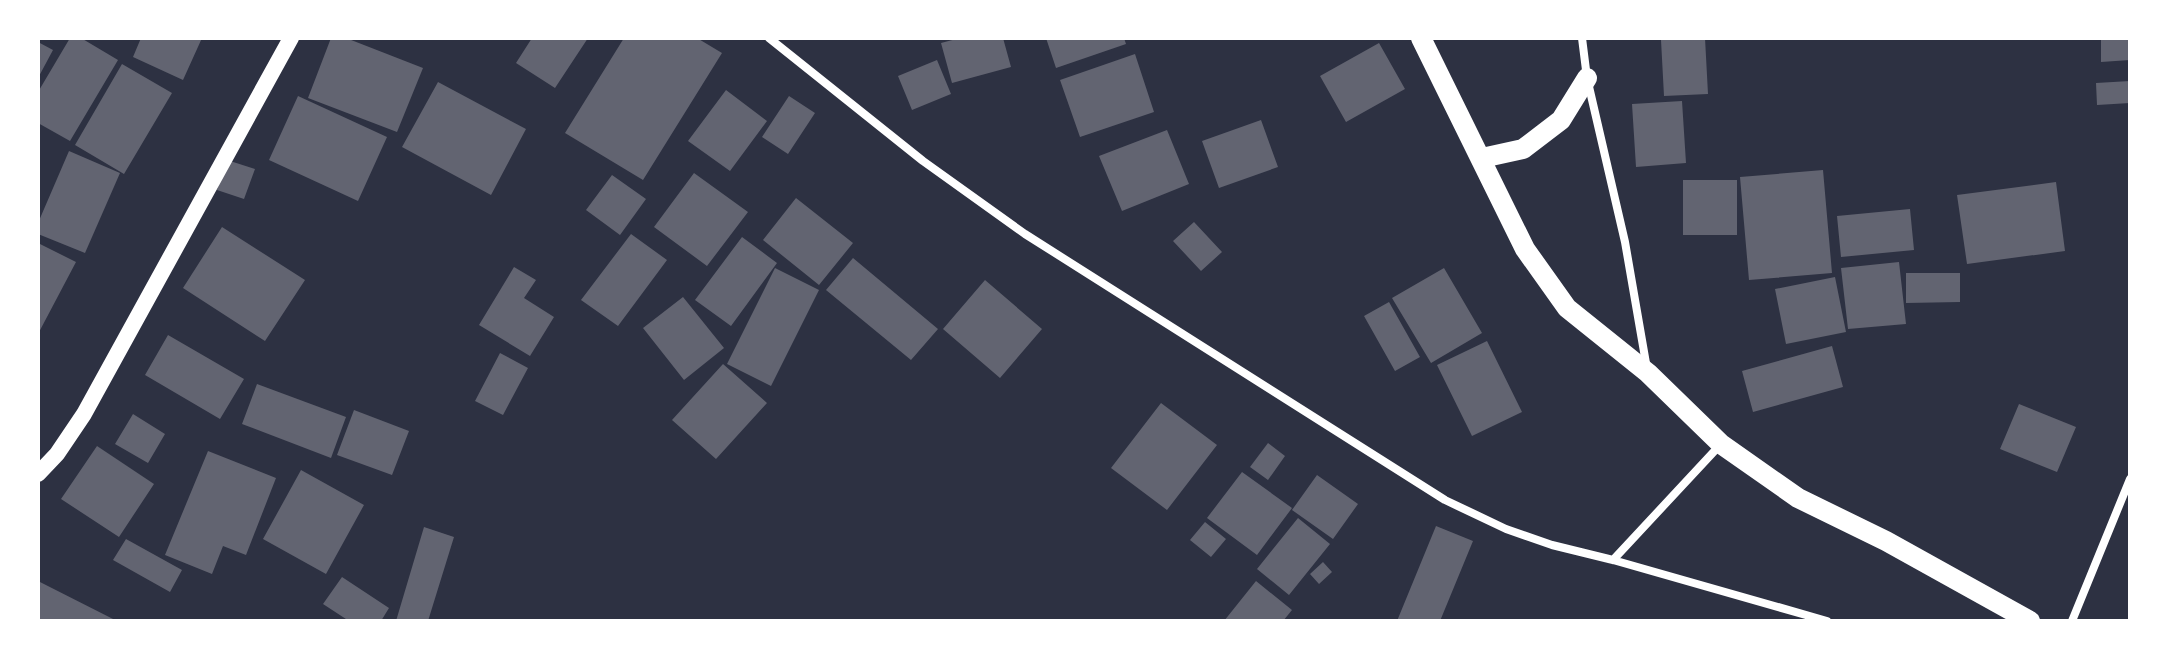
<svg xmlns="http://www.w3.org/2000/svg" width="2168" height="659" viewBox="0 0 2168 659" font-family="'IBM Plex Sans',sans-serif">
	<rect width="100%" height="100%" fill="#2d3142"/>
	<path fill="#626471" d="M 70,38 L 81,38 L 118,60 L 70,141 L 38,123 L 38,92 Z
		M 141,38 L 202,38 L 183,80 L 133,57 Z
		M 331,38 L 346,38 L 423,68 L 397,132 L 308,98 Z
		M 532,38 L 588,38 L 555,88 L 516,63 Z
		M 624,38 L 697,38 L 722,53 L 643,180 L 565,133 Z
		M 960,38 L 1003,38 L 1011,67 L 952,83 L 941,43 Z
		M 1046,38 L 1124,38 L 1126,44 L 1056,68 Z
		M 1705,38 L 1708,94 L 1664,96 L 1661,40 Z
		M 2101,38 L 2130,38 L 2130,60 L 2101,62 Z
		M 38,42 L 53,50 L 38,78 Z
		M 1379,43 L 1405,89 L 1346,122 L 1320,76 Z
		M 1135,54 L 1154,112 L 1080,137 L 1060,80 Z
		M 937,60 L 951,94 L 912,110 L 898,76 Z
		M 122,64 L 172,93 L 124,174 L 75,145 Z
		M 2130,81 L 2130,103 L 2097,105 L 2096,83 Z
		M 438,82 L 526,129 L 491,195 L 402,147 Z
		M 726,90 L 767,121 L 730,171 L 688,141 Z
		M 298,96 L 387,137 L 358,201 L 269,160 Z
		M 789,96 L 815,113 L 788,154 L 762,137 Z
		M 1682,101 L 1686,163 L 1636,167 L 1632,104 Z
		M 1261,120 L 1278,167 L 1219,188 L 1202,141 Z
		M 1167,130 L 1189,184 L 1122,211 L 1099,156 Z
		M 69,151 L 120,173 L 85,253 L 38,234 L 38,223 Z
		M 227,160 L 255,169 L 244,199 L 217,190 Z
		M 1823,170 L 1832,273 L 1749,280 L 1740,177 Z
		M 694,173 L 748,212 L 707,266 L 654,227 Z
		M 612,175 L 646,199 L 620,235 L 586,210 Z
		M 1683,180 L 1737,180 L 1737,235 L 1683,235 Z
		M 2056,182 L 2065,251 L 1967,264 L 1957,195 Z
		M 796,198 L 853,243 L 819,285 L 763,240 Z
		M 1910,209 L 1914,250 L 1841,257 L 1837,216 Z
		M 1194,222 L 1222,252 L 1201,271 L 1173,241 Z
		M 222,227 L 305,280 L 265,341 L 183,288 Z
		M 631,234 L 667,260 L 618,326 L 581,300 Z
		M 742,237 L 777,263 L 731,326 L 695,300 Z
		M 38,243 L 76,262 L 38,334 Z
		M 853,258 L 938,329 L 911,360 L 826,290 Z
		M 1899,262 L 1906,324 L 1848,329 L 1841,268 Z
		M 514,267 L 536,280 L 524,298 L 554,317 L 530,356 L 479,325 Z
		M 775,268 L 819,290 L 771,386 L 727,364 Z
		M 1444,268 L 1482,333 L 1431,363 L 1392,298 Z
		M 1906,273 L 1960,273 L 1960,302 L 1906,303 Z
		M 1835,277 L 1846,332 L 1786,344 L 1775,289 Z
		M 985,280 L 1042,329 L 1000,378 L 943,329 Z
		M 683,297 L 724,348 L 684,380 L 643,328 Z
		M 1389,302 L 1420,357 L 1395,371 L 1364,316 Z
		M 168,335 L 244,379 L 220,419 L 145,375 Z
		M 1487,341 L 1522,412 L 1472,436 L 1437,365 Z
		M 1832,346 L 1843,387 L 1753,412 L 1742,371 Z
		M 500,353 L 528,368 L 503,415 L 475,401 Z
		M 723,364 L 767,403 L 716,459 L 672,420 Z
		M 257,384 L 346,417 L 331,458 L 242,424 Z
		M 1161,403 L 1217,445 L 1167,510 L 1111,468 Z
		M 2019,404 L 2076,427 L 2057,472 L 2000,449 Z
		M 354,410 L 409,431 L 392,475 L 337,455 Z
		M 133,414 L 165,434 L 148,463 L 115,444 Z
		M 1268,443 L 1285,456 L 1268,480 L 1250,467 Z
		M 97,446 L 154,484 L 119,537 L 61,499 Z
		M 208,451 L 276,478 L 246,555 L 223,546 L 212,574 L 165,555 Z
		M 301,470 L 364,505 L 326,574 L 263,539 Z
		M 1242,472 L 1292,508 L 1257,555 L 1207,518 Z
		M 1317,475 L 1358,504 L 1333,539 L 1292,510 Z
		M 1298,518 L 1330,544 L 1289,595 L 1257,569 Z
		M 1205,522 L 1226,539 L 1211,557 L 1190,540 Z
		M 1436,526 L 1473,541 L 1440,621 L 1397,621 Z
		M 424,527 L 454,537 L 428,621 L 396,621 Z
		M 126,539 L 182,570 L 170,592 L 113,560 Z
		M 1323,562 L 1332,572 L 1319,584 L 1310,574 Z
		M 342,577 L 389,608 L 381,621 L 349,621 L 323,604 Z
		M 38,581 L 117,621 L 38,621 Z
		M 1256,581 L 1292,610 L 1283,621 L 1224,621 Z"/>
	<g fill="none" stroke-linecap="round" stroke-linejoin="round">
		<path stroke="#fff" stroke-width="8" d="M 769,38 L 923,161 L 1025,234 L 1445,500 L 1506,529 L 1552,545 L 1613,560 L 1827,621
			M 1582,38 L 1587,78 L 1625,242 L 1647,369
			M 1613,560 L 1721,444
			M 2072,621 L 2130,479"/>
		<path stroke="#fff" stroke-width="16" d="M 38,474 L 57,454 L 84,414 L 291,38"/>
		<path stroke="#fff" stroke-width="20" d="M 1421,38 L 1525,249 L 1567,308 L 1648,373 L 1721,444 L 1798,498 L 1886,541 L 2030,621
			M 1482,158 L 1523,149 L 1561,120 L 1587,78"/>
	</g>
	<rect width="2168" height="659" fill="none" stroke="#ffffff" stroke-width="80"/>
</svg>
